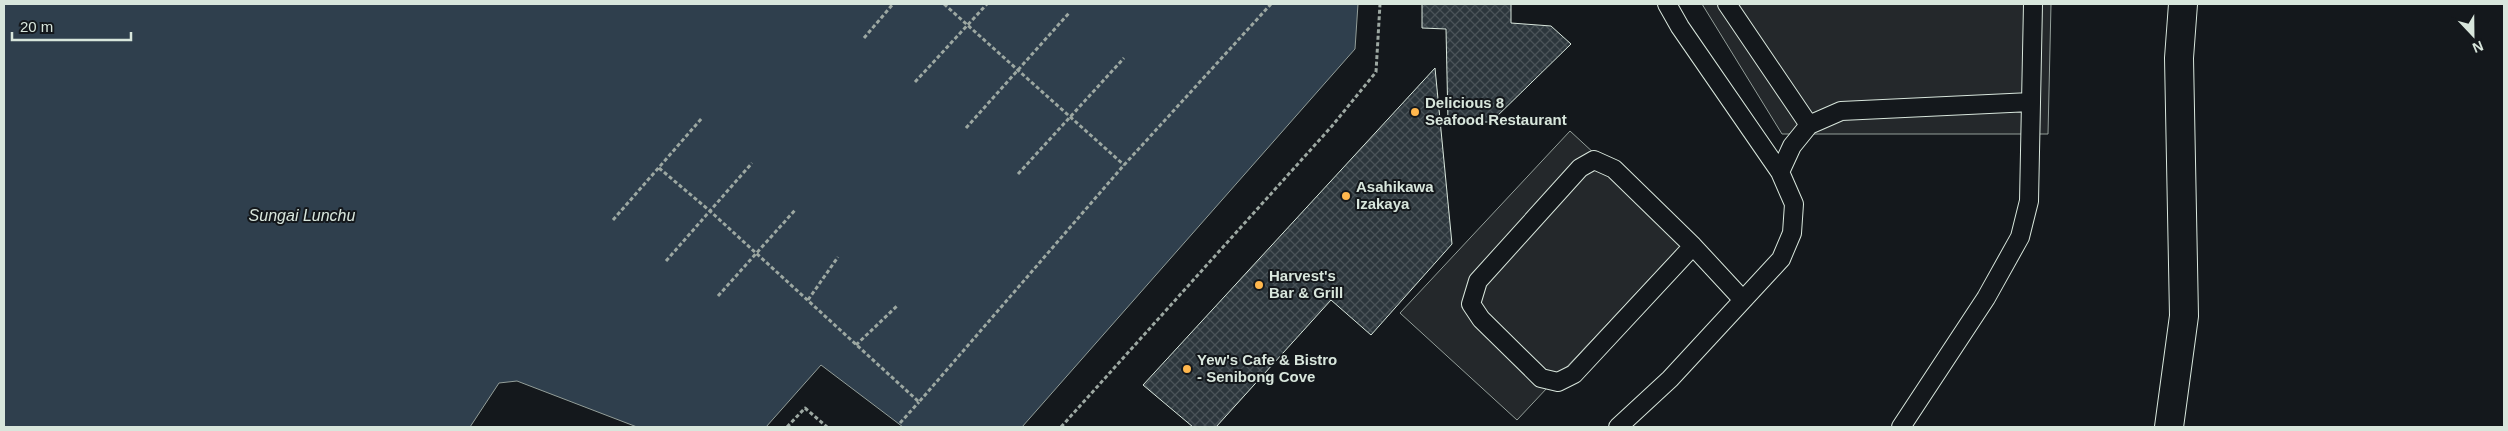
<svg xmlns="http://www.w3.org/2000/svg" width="2508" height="431" viewBox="0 0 2508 431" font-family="Arial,sans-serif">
	<defs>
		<pattern id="building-cross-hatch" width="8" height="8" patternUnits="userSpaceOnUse" patternTransform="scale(1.25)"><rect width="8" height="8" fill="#2c363c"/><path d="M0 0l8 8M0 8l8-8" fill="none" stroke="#4a5358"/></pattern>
	</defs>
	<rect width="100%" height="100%" fill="#14181c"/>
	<path fill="#24282b" stroke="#939e99" d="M 1702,4 L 2051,4 L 2048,134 L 1782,134 Z
		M 1570,131 L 1687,239 L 1517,420 L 1400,313 Z"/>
	<path fill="#2f3f4d" stroke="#939e99" d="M 4,4 L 1358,4 L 1355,49 L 1022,427 L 903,427 L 821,365 L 766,427 L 637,427 L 517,381 L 499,383 L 470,427 L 4,427 Z"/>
	<path fill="url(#building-cross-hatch)" stroke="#d8e6dc" d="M 1422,4 L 1511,4 L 1511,23 L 1551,26 L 1571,44 L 1491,122 L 1448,122 L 1446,29 L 1422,28 Z
		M 1435,68 L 1452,244 L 1371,335 L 1331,300 L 1216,427 L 1193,427 L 1143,385 Z"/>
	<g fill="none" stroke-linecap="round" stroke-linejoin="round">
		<defs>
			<path id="service" d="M 1727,4 L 1809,125
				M 1780,172 L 1792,146 L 1809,125 L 1841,111 L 2031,102
				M 1693,246 L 1574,374 L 1558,382 L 1541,378 L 1481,319 L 1471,304 L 1478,281 L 1580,168 L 1594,160 L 1614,169 L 1693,246 L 1743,300
				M 1618,427 L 1670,379 L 1781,259 L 1792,233 L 1794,204 L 1780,172 L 1680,27 L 1667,4
				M 1901,427 L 1986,298 L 2020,237 L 2029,201 L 2033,4"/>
			<path id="minor" d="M 2169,427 L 2184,316 L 2179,58 L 2183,4"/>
		</defs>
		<use href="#service" stroke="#d8e6dc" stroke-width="20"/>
		<use href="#minor" stroke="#d8e6dc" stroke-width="30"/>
		<path stroke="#9da8a2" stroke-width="3" stroke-dasharray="4 2.5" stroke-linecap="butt" d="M 944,4 L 1124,165
			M 864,38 L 893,4
			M 915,82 L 987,4
			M 966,128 L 1069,13
			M 659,168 L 710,211 L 919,402 L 1124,165 L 1271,4
			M 1018,174 L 1124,58
			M 613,220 L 702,118
			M 666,261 L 752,163
			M 718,296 L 796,209
			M 808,300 L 838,257
			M 856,345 L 898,305
			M 900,423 L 919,402
			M 787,427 L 805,408 L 827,427
			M 1061,427 L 1332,126 L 1376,72 L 1380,4"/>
		<use href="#service" stroke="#14181c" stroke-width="18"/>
		<use href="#minor" stroke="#14181c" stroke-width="28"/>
	</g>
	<g fill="#ffb74d" stroke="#14181c" stroke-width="2">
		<circle cx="1415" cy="112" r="5"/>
		<circle cx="1346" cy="196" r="5"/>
		<circle cx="1259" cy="285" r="5"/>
		<circle cx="1187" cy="369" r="5"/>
	</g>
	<g text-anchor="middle" stroke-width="4" stroke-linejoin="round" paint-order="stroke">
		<g font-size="15" font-weight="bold" fill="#d8e6dc" stroke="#14181c" text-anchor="start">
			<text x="1425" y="108">Delicious 8<tspan x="1425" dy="17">Seafood Restaurant</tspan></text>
			<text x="1356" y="192">Asahikawa<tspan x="1356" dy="17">Izakaya</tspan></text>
			<text x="1269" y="281">Harvest's<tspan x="1269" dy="17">Bar &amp; Grill</tspan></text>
			<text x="1197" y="365">Yew's Cafe &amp; Bistro<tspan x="1197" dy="17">- Senibong Cove</tspan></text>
		</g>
		<g font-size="16" font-style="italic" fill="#d8e6dc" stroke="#14181c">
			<text x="302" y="221">Sungai Lunchu</text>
		</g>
	</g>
	<rect width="2508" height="431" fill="none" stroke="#d8e6dc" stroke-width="10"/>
	<g transform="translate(2473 35) rotate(158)" stroke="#14181c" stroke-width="4" paint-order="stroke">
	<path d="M0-4L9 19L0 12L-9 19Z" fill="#d8e6dc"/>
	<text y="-8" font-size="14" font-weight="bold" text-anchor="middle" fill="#d8e6dc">N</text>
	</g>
	<path d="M12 32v8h119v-8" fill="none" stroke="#d8e6dc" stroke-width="2.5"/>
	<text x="20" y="32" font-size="15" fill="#d8e6dc" stroke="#14181c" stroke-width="4" paint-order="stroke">20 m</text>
</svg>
